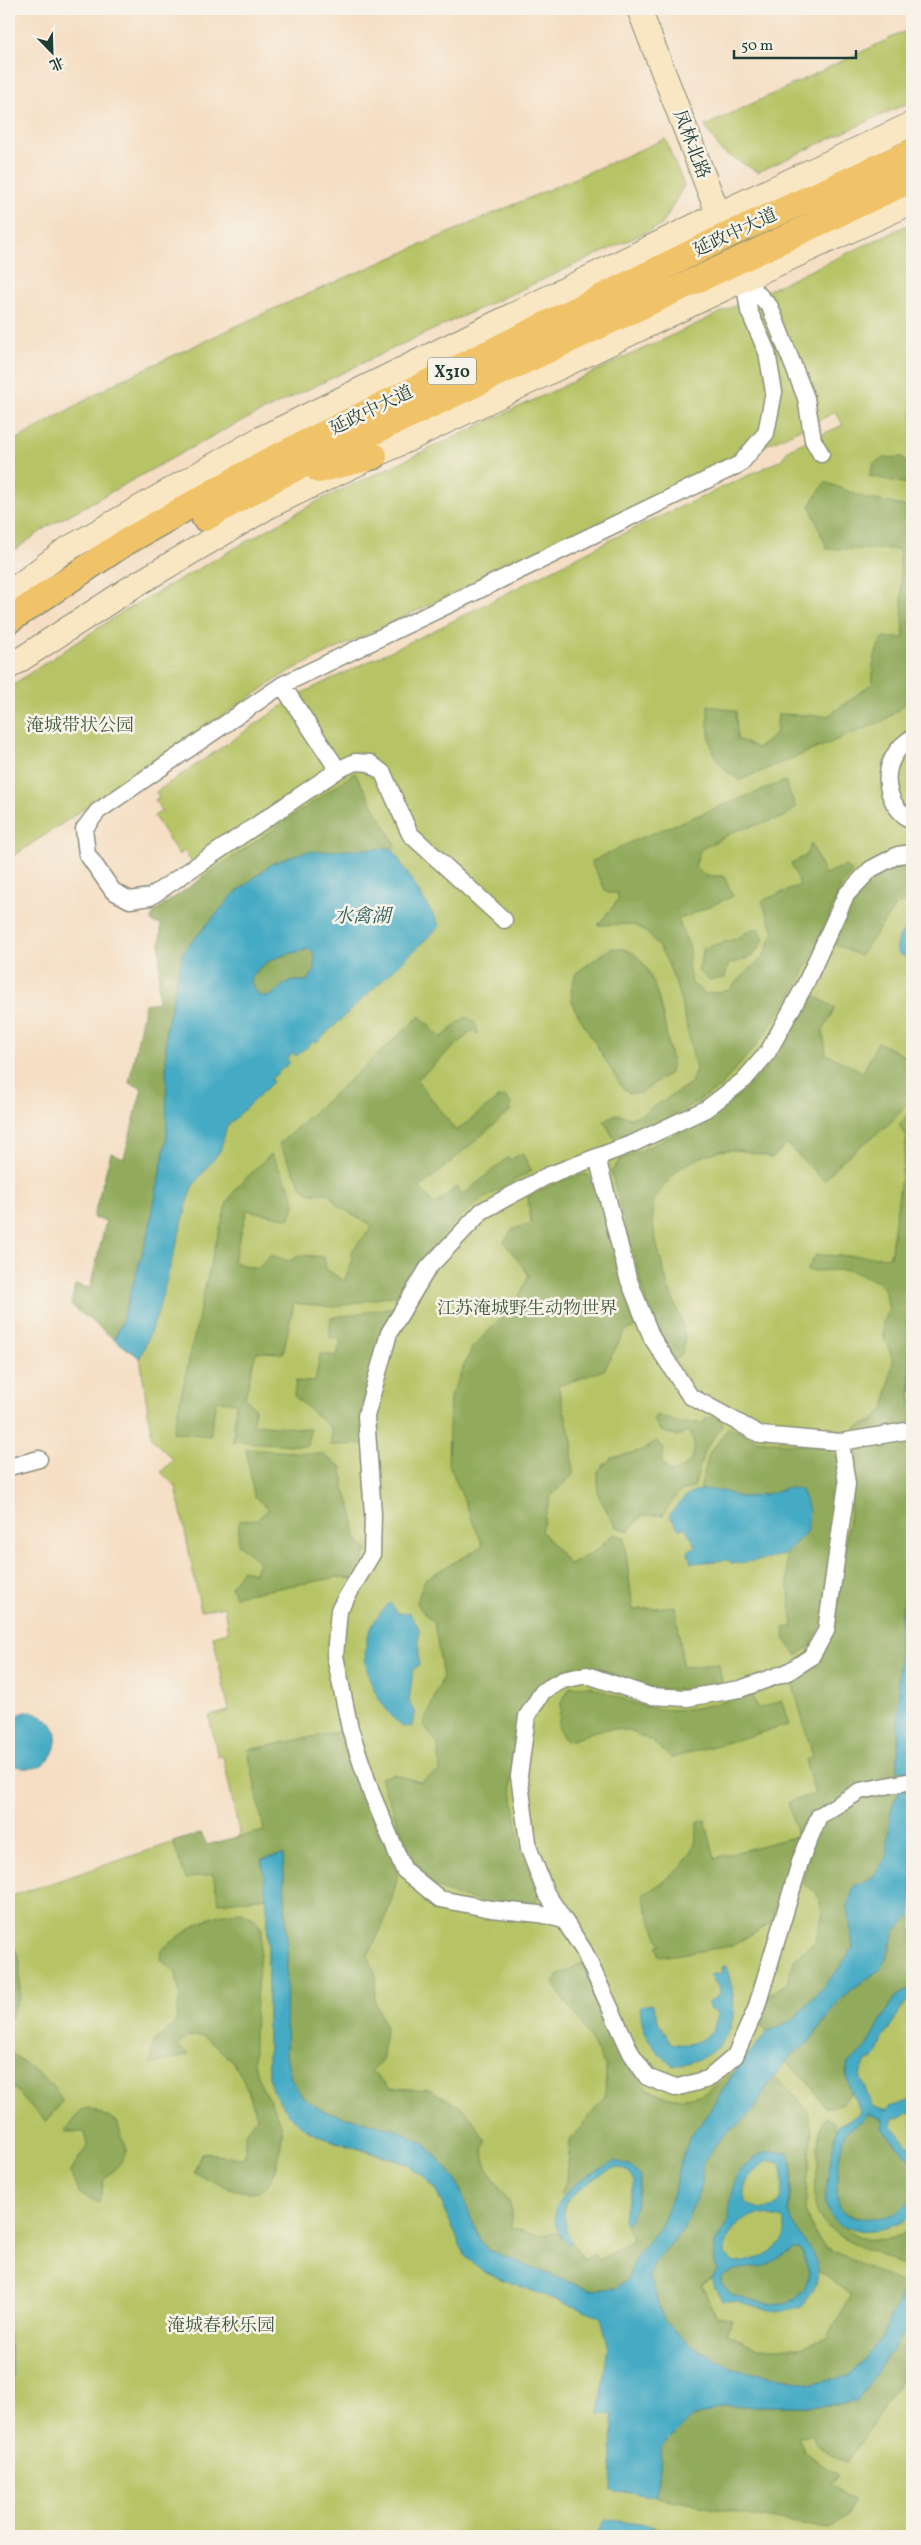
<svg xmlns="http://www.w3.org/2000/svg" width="921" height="2545" viewBox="0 0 921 2545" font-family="Vollkorn,'Noto Serif SC',serif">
	<rect width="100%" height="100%" fill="#f7f3e8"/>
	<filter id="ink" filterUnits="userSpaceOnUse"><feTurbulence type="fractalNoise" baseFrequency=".02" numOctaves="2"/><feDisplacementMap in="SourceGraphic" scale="10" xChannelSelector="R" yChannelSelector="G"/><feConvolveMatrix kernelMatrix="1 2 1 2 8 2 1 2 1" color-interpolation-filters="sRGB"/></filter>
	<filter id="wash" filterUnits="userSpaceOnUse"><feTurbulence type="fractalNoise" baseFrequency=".0096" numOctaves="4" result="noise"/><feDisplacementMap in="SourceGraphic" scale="20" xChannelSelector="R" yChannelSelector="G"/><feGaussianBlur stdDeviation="1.12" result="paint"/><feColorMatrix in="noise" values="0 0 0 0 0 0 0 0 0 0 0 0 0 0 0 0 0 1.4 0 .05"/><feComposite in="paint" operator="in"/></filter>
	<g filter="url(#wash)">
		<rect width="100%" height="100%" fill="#f5dec3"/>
		<path fill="#b7c466" stroke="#6b804d" d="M 912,28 L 912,101 L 758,172 L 721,151 L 705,126 Z
			M 665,139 L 684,185 L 662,225 L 400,345 L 220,432 L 47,527 L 9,554 L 9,444 L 117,382 L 271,310 Z
			M 912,223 L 912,2277 L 903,2291 L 813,2384 L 488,2250 L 397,2130 L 262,1859 L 268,1916 L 268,2072 L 305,2129 L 323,2138 L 407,2164 L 426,2178 L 437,2192 L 465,2256 L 601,2317 L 856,2402 L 912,2321 L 912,2536 L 9,2536 L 9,1897 L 201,1833 L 207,1845 L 240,1836 L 223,1756 L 218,1757 L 209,1716 L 229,1711 L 213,1636 L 228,1632 L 224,1606 L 201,1611 L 176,1487 L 161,1472 L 173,1460 L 152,1439 L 140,1358 L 114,1339 L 121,1325 L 206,883 L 184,851 L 179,855 L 154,816 L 162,811 L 155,800 L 159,797 L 156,792 L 300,694 L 441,627 L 612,539 L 781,460 L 789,449 L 843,425 L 836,412 L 288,672 L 9,859 L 9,687 L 124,611 L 318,501 Z"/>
		<path fill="#91aa5b" stroke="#587448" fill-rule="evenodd" d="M 902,457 L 908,466 L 912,466 L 912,485 L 869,476 L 874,463 L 884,458 Z
			M 825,482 L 865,498 L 912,508 L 912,699 L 885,720 L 740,780 C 710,766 707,735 708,705 L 736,711 L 737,739 L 758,748 L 776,734 L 778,714 L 828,716 L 873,683 C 871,668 875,652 882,638 L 904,638 L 899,549 L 827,549 L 810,506 Z
			M 355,773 L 396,845 L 392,848 L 233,895 L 183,952 L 166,1030 L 167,1137 L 149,1231 L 121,1325 L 114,1339 L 71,1305 L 75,1285 L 90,1288 L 106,1221 L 93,1218 L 111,1153 L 124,1158 L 142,1088 L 129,1083 L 145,1004 L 158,1002 L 161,924 L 153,923 L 151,919 L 156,910 Z
			M 785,781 L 796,808 L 784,817 L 735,831 L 700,850 L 695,867 L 707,876 L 724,876 L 733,896 L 678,920 L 690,948 L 688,966 L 692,984 L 706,994 L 729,990 L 764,955 L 774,932 L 762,901 L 800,885 L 791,863 L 806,856 L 811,843 L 824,874 L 845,866 L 852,872 L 840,888 L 824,930 L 797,986 L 759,1042 L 719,1088 L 668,1119 L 616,1142 L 604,1121 L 616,1114 L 631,1118 L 641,1115 L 691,1083 L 696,1069 C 686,1030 677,950 640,928 C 630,922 610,925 598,925 L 618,900 L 618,893 L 607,893 L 591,862 L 633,841 Z
			M 912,857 L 912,901 L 896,905 L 860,956 L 831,942 C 850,899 862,868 912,857 Z
			M 752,929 L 760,929 L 764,940 L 753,956 L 728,965 L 725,978 L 710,980 L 698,971 L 704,948 L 739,938 Z
			M 611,948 C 616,949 623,948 627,950 C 659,962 665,1033 672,1063 L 670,1073 L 640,1093 L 629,1093 L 621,1086 L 573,1006 L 571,989 L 576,973 Z
			M 308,949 L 315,954 L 314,972 L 306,981 L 289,981 L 269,998 L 257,995 L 250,980 C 266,955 282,957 308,949 Z
			M 810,993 L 835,1008 L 823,1031 L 826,1054 L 863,1072 L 878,1042 L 912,1060 L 912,1100 L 887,1126 L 840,1162 L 824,1181 L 787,1144 L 772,1158 C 737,1148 723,1145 689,1163 C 676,1169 651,1197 652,1213 C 652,1231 662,1265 667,1283 C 673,1304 698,1342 675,1361 L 648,1311 L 611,1172 L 620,1160 L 712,1117 L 749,1086 L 780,1053 Z
			M 420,1016 L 441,1038 L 465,1017 C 475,1020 477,1024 478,1035 L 473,1030 L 417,1080 L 456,1131 L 498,1098 L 506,1097 L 511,1104 L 510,1111 L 420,1188 L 435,1205 L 456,1187 L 463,1195 L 508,1157 L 510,1160 L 522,1153 L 532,1171 C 509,1183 486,1196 466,1212 C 442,1231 414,1270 396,1295 L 335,1307 L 294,1303 L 283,1353 L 256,1352 L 245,1397 L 255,1409 L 252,1424 L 310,1429 L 307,1446 L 233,1441 L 236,1403 L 216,1400 L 210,1436 L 173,1432 L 211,1261 L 227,1203 L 237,1187 L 271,1154 L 292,1192 L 295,1205 L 289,1219 L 247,1210 L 233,1262 L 257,1269 L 271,1255 L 289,1261 L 301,1255 L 324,1257 L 326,1269 L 344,1281 L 352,1262 L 351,1252 L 373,1226 L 338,1206 L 329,1193 L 310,1193 L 302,1187 L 279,1144 Z
			M 912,1110 L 912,1293 L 907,1322 L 912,1424 L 858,1433 L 856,1428 L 873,1421 L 885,1408 L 893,1359 L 884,1338 L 883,1322 L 889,1309 L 885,1290 L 878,1282 L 849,1270 L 806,1271 L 816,1255 L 890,1257 L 907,1136 L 899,1125 Z
			M 585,1174 L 595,1182 L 641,1325 L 625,1331 L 604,1370 L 558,1386 L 572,1441 L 573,1475 L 551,1496 L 541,1531 L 570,1565 L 597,1550 L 613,1534 L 624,1537 L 633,1610 L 676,1606 L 683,1667 L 719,1664 L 722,1683 L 685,1690 L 648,1688 L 593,1666 L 567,1668 L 537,1688 L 519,1714 L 511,1783 L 520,1846 L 539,1895 L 535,1903 L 499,1906 L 454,1895 L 432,1885 L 412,1859 L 380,1778 L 393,1774 L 420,1782 L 440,1771 L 438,1744 L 423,1725 L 443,1677 L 434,1623 L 416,1604 L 425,1579 L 483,1546 L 448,1462 L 450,1397 L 472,1348 L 516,1303 L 529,1275 L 504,1242 L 512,1230 L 531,1223 L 528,1197 L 559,1181 Z
			M 394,1307 L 378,1355 L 364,1444 L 331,1445 L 331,1428 L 294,1396 L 296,1381 L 315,1382 L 320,1354 L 337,1356 L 341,1340 L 329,1337 L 331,1318 Z
			M 658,1415 C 674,1423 687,1425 705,1422 L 705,1419 L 715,1416 L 724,1424 L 704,1451 L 694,1487 L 678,1493 L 663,1515 L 643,1515 L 629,1531 L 616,1527 L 598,1495 L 598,1471 L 611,1458 L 644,1450 L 656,1441 L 664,1448 L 662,1463 L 671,1473 C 691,1467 701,1451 689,1431 L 677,1436 L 661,1431 L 653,1419 Z
			M 729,1427 L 756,1440 L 830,1448 L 837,1458 L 842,1484 L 822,1625 L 810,1646 L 797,1656 L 785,1640 L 784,1628 L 793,1627 L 785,1554 L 807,1531 L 789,1487 L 772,1493 L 741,1498 L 722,1491 L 700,1490 L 709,1454 Z
			M 912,1438 L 912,1551 L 899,1631 L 898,1771 L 849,1790 L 800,1840 L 770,1923 L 732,1946 L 660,1957 L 657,1946 L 661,1944 L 646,1908 L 643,1894 C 664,1883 685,1868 694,1846 C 697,1839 697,1830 698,1822 L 705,1820 L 715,1858 L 797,1836 L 788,1802 L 815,1794 L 805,1760 L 813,1757 L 791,1678 C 817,1664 821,1658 834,1632 L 853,1489 L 855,1462 L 858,1451 L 871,1445 Z
			M 246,1449 L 322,1454 L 342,1467 L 344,1488 L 353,1513 L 356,1538 L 368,1550 L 351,1579 L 339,1577 L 235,1596 L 231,1587 L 242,1570 L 255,1573 L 259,1562 L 238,1544 L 239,1521 L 257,1519 L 269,1509 L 254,1496 Z
			M 590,1686 C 610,1693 632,1705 653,1708 C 686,1714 720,1703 752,1693 L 757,1709 L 782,1701 L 789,1725 L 671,1758 C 652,1738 624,1723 596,1731 C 585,1734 577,1740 566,1741 L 558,1729 L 561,1703 L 570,1687 Z
			M 342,1731 L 398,1872 C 393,1902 383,1928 368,1955 L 377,1978 L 374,1999 L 385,2025 L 383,2059 L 371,2072 L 391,2088 L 431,2090 L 466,2110 L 486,2142 C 474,2165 507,2188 512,2211 C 513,2215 511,2222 511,2227 C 528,2233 540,2237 557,2233 L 567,2244 L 572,2242 L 584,2260 L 595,2254 L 599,2261 L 634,2239 L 626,2226 L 636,2207 L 641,2177 L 629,2165 L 592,2173 L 563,2196 L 560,2193 L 567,2180 L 570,2140 L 605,2097 L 606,2067 L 580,2021 L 559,1993 L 554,1983 L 558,1975 L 582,1963 C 593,1986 632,2079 648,2089 C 658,2095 673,2099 685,2098 C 704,2097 721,2081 735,2071 L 709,2112 L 690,2137 L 679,2167 L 673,2196 L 660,2228 L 638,2253 L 628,2278 L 617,2288 L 589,2290 L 488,2250 L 480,2241 L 456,2179 L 425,2144 L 397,2130 L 323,2111 L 302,2097 L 291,2079 L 286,2055 L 287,1947 L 283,1855 L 262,1859 L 266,1897 L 219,1903 L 213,1874 L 186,1879 L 173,1842 L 201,1833 L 207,1845 L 264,1831 L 248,1750 Z
			M 900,1790 C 886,1816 893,1832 886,1857 C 882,1872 858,1894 848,1906 L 853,1948 L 837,1971 L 793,2020 L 767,2032 L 761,2026 L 769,1995 L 787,1983 L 795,1957 L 815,1942 L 823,1913 L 816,1892 L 802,1883 C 806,1870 808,1854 814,1842 C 830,1809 867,1794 900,1790 Z
			M 241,1912 L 255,1919 L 262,1929 C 259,1970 253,2016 254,2058 C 255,2088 280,2109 282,2131 C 283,2140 279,2152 277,2161 C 269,2214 224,2186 194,2172 L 201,2154 C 216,2151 229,2159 245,2157 L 245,2133 L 257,2118 C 244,2076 239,2064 204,2036 L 187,2037 L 177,2046 L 189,2055 L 150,2065 L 154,2042 L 175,2024 L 180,1996 L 176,1973 L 160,1959 L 161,1950 C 189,1930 203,1914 241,1912 Z
			M 912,1915 L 912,1987 L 894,1998 L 863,2052 L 848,2063 L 846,2073 L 851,2092 L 843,2103 L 826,2108 L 807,2081 L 786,2062 L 792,2054 L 808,2043 L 851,1990 L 871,1977 L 888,1956 L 895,1931 Z
			M 9,1934 L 20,1961 L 20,1995 L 9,2021 Z
			M 9,2052 C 25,2063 55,2083 62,2101 L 47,2121 C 32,2112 24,2094 9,2085 Z
			M 774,2077 L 794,2094 L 808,2112 L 812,2131 L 805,2210 L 811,2228 L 824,2246 L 907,2286 L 882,2338 L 849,2376 L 813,2384 L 734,2369 L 692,2346 L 664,2320 L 650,2276 L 655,2262 L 683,2230 L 701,2187 L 704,2162 L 719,2140 L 751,2114 ZM 757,2156 L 793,2163 L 789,2212 L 794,2227 L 812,2254 L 818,2271 L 851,2294 L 828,2338 L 797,2348 L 758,2348 L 727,2334 L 732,2319 L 717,2317 L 701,2285 L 711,2279 L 717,2270 L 715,2261 L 715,2243 L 727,2225 L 731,2208 Z
			M 90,2108 L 117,2122 L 127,2150 L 122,2161 L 104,2180 L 99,2203 L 78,2192 L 70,2172 L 87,2147 L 85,2132 L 64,2132 L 81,2110 Z
			M 868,2113 L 884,2119 L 881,2128 L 912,2162 C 912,2172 915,2189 912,2198 C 904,2222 862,2222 844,2214 C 830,2194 838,2155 845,2133 C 852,2124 862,2124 868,2113 Z
			M 826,2118 L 833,2122 L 836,2130 C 834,2145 824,2193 827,2204 C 834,2238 890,2252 912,2226 L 912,2270 C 885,2253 819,2240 815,2204 C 814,2192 817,2178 817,2166 C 818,2152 817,2129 826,2118 Z
			M 793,2249 L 798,2249 L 802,2252 L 809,2272 L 805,2289 L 796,2299 L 786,2303 L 768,2304 L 732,2295 L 721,2283 L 721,2278 L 727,2271 L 774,2261 Z
			M 912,2321 L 912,2371 L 908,2369 L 847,2463 L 816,2445 L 811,2435 L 798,2437 L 805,2452 L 838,2475 L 830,2485 L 854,2500 L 846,2516 L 829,2529 L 656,2497 L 661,2448 L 690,2419 L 725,2406 L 815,2406 L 856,2402 Z
			M 653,2526 L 697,2533 L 697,2536 L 652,2536 Z"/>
		<path fill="#44aac4" stroke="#32747c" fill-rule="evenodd" d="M 392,848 L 440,926 L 316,1043 L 314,1041 L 296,1056 L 293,1053 L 286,1059 L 290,1062 L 271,1079 L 273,1082 L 227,1126 L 220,1151 L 192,1187 L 157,1315 L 140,1358 L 114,1339 L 121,1325 L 149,1231 L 167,1137 L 166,1030 L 183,952 L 233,895 L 273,863 L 304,852 ZM 308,949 L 315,954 L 314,972 L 307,981 L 289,981 L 269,997 L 257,995 L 250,980 C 265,956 283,956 308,949 Z
			M 912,925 L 912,960 L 897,953 C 896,939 901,931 912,925 Z
			M 912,1293 L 912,1392 L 907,1322 Z
			M 789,1487 L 801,1490 L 809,1510 L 807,1531 L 785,1554 L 768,1559 L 731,1564 L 730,1560 L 691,1563 L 688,1551 L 696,1546 L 685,1527 L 680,1530 L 669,1516 C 684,1495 694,1486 721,1491 C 729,1492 736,1498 743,1497 C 759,1497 774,1492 789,1487 Z
			M 912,1551 L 912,1772 L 898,1771 L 899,1631 Z
			M 390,1603 L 397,1612 L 403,1614 L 409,1612 L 419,1628 L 419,1665 L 413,1670 L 409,1701 L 415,1714 L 413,1726 L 402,1727 C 366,1692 347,1641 390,1603 Z
			M 27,1711 C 80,1718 53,1790 9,1762 L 9,1719 Z
			M 912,1789 L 912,1915 L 895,1931 L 882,1968 L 851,1990 L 839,2001 L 808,2043 L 792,2054 L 765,2090 L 751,2114 L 719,2140 L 704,2162 L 701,2187 L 683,2230 L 655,2262 L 650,2276 L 664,2320 L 692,2346 L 734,2369 L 813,2384 L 849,2376 L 882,2338 L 903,2291 L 912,2277 L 912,2321 L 856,2402 L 815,2406 L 725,2406 L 690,2419 L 661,2448 L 656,2497 L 611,2490 L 613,2415 L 599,2414 L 608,2345 L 601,2317 L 485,2273 L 465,2256 L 437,2192 L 426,2178 L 407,2164 L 385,2156 L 323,2138 L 305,2129 L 288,2114 L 272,2090 L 268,2072 L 268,1916 L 262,1859 L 283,1855 L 287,1947 L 286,2055 L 291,2079 L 302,2096 L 323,2111 L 397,2130 L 425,2144 L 456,2179 L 480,2241 L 488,2250 L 589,2290 L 617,2288 L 628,2278 L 638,2253 L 660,2228 L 673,2196 L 679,2167 L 690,2137 L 709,2112 L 735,2071 L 767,2032 L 793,2020 L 837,1971 L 853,1948 L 848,1906 L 854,1886 L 872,1878 L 886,1858 L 890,1816 L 893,1804 L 900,1790 Z
			M 726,1966 C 744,2018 732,2056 674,2066 C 651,2048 642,2036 640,2006 L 653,2004 L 659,2023 L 671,2043 C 692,2048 717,2038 717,2013 L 709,2009 L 708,2002 L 718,1996 L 720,1989 L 710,1975 L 722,1973 L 721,1967 Z
			M 912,1987 L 912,1999 L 906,2002 L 883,2038 L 878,2053 L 875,2058 L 866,2061 L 860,2075 L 872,2106 L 887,2111 L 889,2107 L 912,2100 L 912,2110 L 900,2118 L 894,2118 L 892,2127 L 912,2148 L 912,2162 L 881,2128 L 883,2119 L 868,2114 C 862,2124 852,2124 845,2133 C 840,2149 829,2205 846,2215 C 854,2220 864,2218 873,2218 C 890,2218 902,2212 912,2198 C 912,2203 913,2209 911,2213 C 904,2230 854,2235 840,2226 C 834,2222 827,2210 826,2203 C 824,2190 834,2146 836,2130 L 839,2125 L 861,2113 C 854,2097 844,2081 848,2063 L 863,2052 L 894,1998 Z
			M 767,2151 L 788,2153 C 798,2173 785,2193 790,2214 C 794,2234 818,2251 818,2272 C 817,2287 810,2296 802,2307 L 777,2312 L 736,2301 L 722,2301 L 711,2279 L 717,2270 L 715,2261 L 715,2243 L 727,2225 L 733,2188 L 739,2172 L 757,2156 ZM 768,2160 L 781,2164 C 785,2177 783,2194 777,2206 C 766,2211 756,2209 746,2203 C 739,2184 753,2171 768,2160 ZM 760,2214 L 783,2219 C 795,2247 756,2262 734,2263 L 725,2255 C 725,2234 739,2218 760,2214 ZM 793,2249 L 798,2249 L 802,2252 L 809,2272 L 805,2289 L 796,2299 L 786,2303 L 768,2304 L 732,2295 L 721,2283 L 721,2278 C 733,2266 747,2270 762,2266 C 774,2262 783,2256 793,2249 Z
			M 615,2161 L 629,2165 L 641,2176 L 636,2207 L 626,2226 L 622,2219 L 634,2182 C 631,2175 626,2169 618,2168 C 606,2167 573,2193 566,2203 C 561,2211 568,2237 572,2242 L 567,2244 C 532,2204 582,2178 615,2161 Z
			M 9,2335 L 14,2393 L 9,2407 Z
			M 606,2519 L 653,2526 L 652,2536 L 596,2536 Z"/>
	</g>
	<g filter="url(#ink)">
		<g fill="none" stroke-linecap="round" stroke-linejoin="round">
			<defs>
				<path id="street" d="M 744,279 L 770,307 L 806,398 L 813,440 L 821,454
					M 282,685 L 338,770 L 150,897 L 130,900 L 113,891 L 87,854 L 84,829 L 98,811 L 282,685 L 740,464 L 766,433 L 774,392 L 767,352 L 749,311 L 744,279
					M 912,738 C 879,757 880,802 912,821
					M 338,770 L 355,762 L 370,763 L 383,773 L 410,834 L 504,920
					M 912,853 L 898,855 L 871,869 L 846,895 L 805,985 L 768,1052 L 744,1080 L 706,1109 L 634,1143 L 547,1176 L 482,1211 L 428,1268 L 389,1333 L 366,1416 L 373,1514 L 372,1554 L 339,1610 L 335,1656 L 350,1729 L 371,1792 L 404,1870 L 440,1899 L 491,1909 L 539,1914 L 564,1920 L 584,1951 L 631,2053 L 647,2077 L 675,2088 L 708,2079 L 735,2056 L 756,2009 L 801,1859 L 819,1816 L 860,1791 L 912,1781
					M 597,1157 L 628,1278 L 652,1338 L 690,1396 L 761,1435 L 841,1442 L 912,1430
					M 9,1467 L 39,1459
					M 564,1920 L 546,1893 L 529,1849 L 519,1776 L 527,1716 L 543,1691 L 563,1680 L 587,1675 L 650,1696 L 687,1698 L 740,1689 L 788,1672 L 811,1657 L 826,1631 L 847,1484 L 841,1442"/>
				<path id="secondary" d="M 639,9 L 724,229
					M 9,593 L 64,551 L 260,439 L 719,214 L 912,124
					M 9,667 L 132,587 L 271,505 L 744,279 L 912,202"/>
				<path id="primary" d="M 319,470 L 374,456
					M 205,518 L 277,477 L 912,179
					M 9,620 L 124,543 L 263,464 L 726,236 L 912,152"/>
			</defs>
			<use href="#street" stroke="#8a8e7c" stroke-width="19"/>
			<use href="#secondary" stroke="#8a8e7c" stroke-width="26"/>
			<use href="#primary" stroke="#8a8e7c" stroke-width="29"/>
			<use href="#street" stroke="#fff" stroke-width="16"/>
			<use href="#secondary" stroke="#f9e7c3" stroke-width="24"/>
			<use href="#primary" stroke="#f1c369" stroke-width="26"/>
		</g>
	</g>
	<g text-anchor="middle" stroke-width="5" stroke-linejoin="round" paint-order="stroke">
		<rect fill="#f7f3e8" stroke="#60746a" stroke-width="1" x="428" y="357.5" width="48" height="27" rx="4"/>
		<g font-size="16" font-weight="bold" fill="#1f3d34">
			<text x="452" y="377">X310</text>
		</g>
		<g font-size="18" fill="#1f3d34" stroke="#f7f3e8">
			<text transform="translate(692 144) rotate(69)" y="6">凤林北路</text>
			<text transform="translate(735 232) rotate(-25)" y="6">延政中大道</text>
			<text transform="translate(371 410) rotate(-26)" y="6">延政中大道</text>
		</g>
		<g font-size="18" fill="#3d583e" stroke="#f7f3e8">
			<text x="80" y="731">淹城带状公园</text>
			<text x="527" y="1314">江苏淹城野生动物世界</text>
			<text x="221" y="2331">淹城春秋乐园</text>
		</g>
		<g font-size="19" font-style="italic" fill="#2a5e5f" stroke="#f7f3e8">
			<text x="362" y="922">水禽湖</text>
		</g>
	</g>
	<rect width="921" height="2545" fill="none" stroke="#f7f3e8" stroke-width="30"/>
	<g transform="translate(52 52) rotate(157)" stroke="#f7f3e8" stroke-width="4" paint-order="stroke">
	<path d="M0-4L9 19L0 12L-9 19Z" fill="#1f3d34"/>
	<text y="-8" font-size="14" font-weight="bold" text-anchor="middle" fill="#1f3d34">北</text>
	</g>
	<path d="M734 50v8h122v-8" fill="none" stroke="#1f3d34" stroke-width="2.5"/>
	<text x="741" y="50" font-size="15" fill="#1f3d34" stroke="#f7f3e8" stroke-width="4" paint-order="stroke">50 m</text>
</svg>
